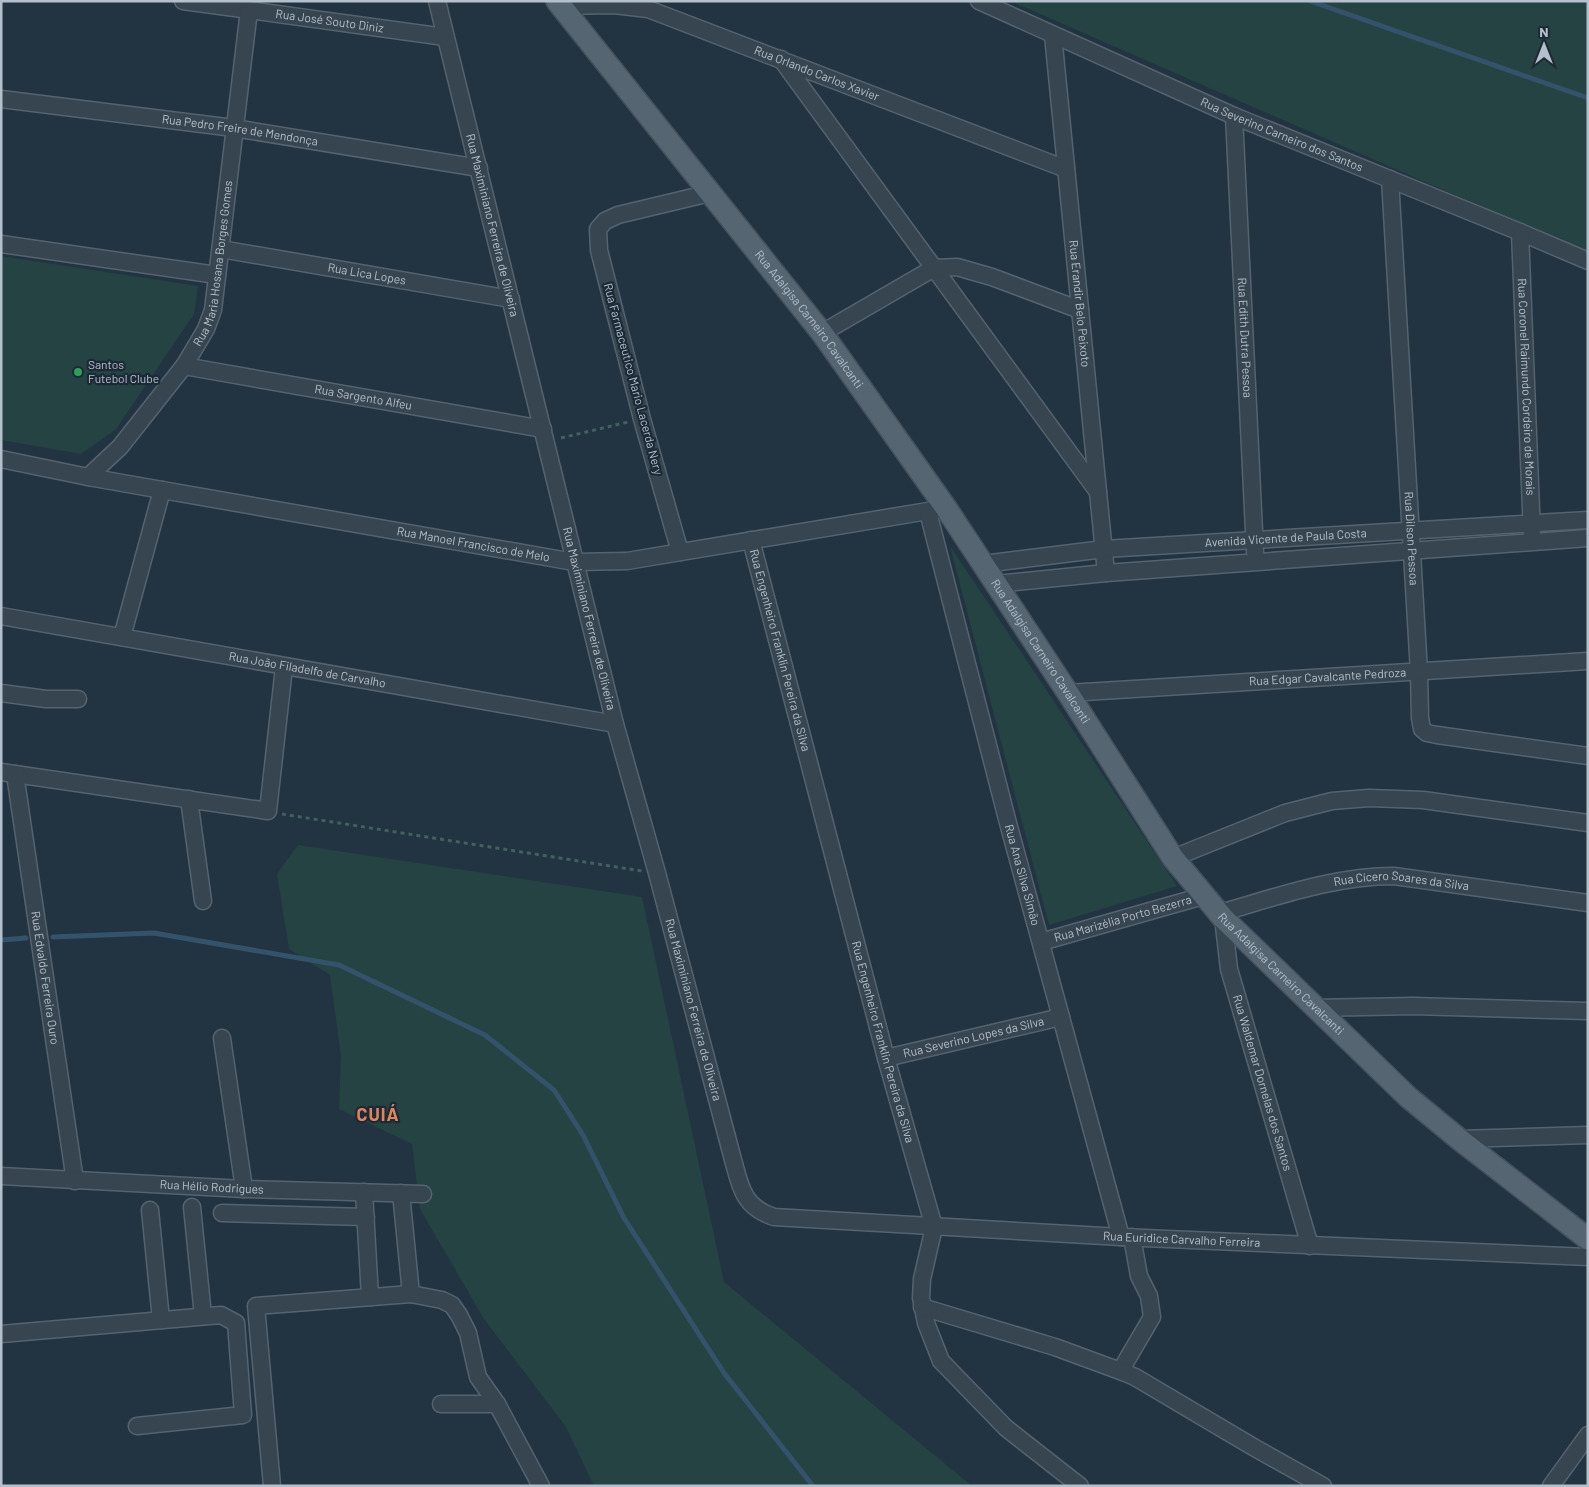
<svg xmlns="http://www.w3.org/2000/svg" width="1589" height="1487" viewBox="0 0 1589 1487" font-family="Barlow,sans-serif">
	<rect width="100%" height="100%" fill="#223442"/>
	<path fill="#254342" d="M 1013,1 L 1588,1 L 1588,253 L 1015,3 Z
		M 1,256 L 198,286 L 194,314 L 116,429 L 81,454 L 1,440 Z
		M 950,546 L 1177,886 L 1049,925 Z
		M 298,845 L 642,897 L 724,1282 L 972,1486 L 594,1486 L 566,1427 L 484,1319 L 420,1209 L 412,1144 L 339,1109 L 341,1056 L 330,975 L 289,949 L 277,874 Z"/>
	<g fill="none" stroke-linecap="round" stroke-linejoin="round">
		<path stroke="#34526a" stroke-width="5" d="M 1310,1 L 1588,98
			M 53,937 L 154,933 L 339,965 L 485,1035 L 554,1090 L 583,1135 L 624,1218 L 724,1373 L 813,1486
			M 1,940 L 26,938"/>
		<defs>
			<g id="minor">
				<path id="s1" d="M 183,1 L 445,37"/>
				<path id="s2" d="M 437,1 L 615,724 L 657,873 L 732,1156 C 740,1185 742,1207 774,1217 L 1121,1237 L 1588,1257"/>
				<path id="s3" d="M 979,1 L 1234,116 L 1520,232 L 1588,261"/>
				<path id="s4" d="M 561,6 L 614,5 L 648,9 L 1066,169"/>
				<path id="s5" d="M 1053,35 L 1106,573"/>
				<path d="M 781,59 L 1098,492"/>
				<path id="s6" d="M 1,99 L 234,128 L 479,168"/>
				<path id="s7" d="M 1234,116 L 1255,552"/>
				<path id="s8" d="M 1390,179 L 1419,672 L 1420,718 L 1422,729 L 1427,733 L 1437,735 L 1588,756"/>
				<path id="s9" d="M 1520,232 L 1532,535"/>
				<path d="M 1,244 L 217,275"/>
				<path id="s10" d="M 221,249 L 511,299"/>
				<path d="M 822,333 L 934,268 L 957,267 L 992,277 L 1080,310"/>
				<path id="s11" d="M 184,366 L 543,429"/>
				<path id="s12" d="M 1,459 L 88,477 L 574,562 L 627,561 L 946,508"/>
				<path id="s13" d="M 88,477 L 120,447 L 184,366 L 206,329 L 213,310 L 249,10"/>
				<path id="s14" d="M 928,512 L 1008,823 L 1121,1237"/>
				<path id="s15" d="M 751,540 L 886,1058 L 934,1227 L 922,1279 L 921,1298 L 926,1323 L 941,1361 L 1006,1428 L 1080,1486"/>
				<path d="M 680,552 L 642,419 L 599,250 L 598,229 L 605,221 L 618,215 L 710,193"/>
				<path id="s16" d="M 983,564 L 1104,549 L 1588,520"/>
				<path d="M 996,584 L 1106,573 L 1588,538"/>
				<path id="s17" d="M 1,616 L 615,724"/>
				<path d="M 122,637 L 162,490"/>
				<path d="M 1,693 L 46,699 L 78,699"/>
				<path id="s18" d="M 1068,693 C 1241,681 1415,673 1588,661"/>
				<path d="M 1,772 L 268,811 L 284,667"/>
				<path id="s19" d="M 15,774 L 75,1181"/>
				<path d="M 189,799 L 203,901"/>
				<path d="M 1173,858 L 1285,813 L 1332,801 L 1369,798 L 1423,800 L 1588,823"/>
				<path id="s20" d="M 1220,913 C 1276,897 1334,876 1394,876 L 1588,903"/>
				<path id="s21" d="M 1223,918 L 1229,969 L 1310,1246"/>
				<path id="s22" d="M 1041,942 L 1203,896"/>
				<path d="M 1314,1008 L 1413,1006 L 1588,1011"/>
				<path d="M 222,1038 L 244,1189"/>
				<path id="s23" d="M 886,1058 L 1061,1017"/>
				<path d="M 1459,1139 L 1588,1135"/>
				<path id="s24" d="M 1,1176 L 244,1189 L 423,1194"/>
				<path d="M 364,1192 L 370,1297"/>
				<path d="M 401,1193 L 411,1294"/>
				<path d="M 192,1207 L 203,1316"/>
				<path d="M 150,1210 L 161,1320"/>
				<path d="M 222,1213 L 366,1217"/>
				<path d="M 1132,1237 L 1139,1276 L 1149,1296 L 1152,1317 L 1125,1363 L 1123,1372 L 1135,1377 L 1255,1448 L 1323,1486"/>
				<path d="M 922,1307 L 1055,1347 L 1123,1372"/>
				<path d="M 1,1334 L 221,1315 L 236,1323 L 243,1415 L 137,1426"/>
				<path d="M 441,1404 L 497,1404"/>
				<path d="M 272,1486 L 256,1306 L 411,1294 L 442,1300 L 452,1305 L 459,1315 L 468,1333 L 478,1377 L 497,1404 L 541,1486"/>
				<path d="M 1551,1486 L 1588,1435"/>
			</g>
			<g id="major">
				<path id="s25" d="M 557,1 L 822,333 L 946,508 L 1068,693 L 1173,858 L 1223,918 L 1408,1097 L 1459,1139 L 1588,1239"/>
			</g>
		</defs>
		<use href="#minor" stroke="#55636f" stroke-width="19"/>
		<use href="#major" stroke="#44515e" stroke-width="24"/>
		<path stroke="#435f5e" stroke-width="3" stroke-dasharray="4 4" stroke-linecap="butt" d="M 561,438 L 628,422
			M 282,814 L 642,871"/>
		<use href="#minor" stroke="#374551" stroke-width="16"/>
		<use href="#major" stroke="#556572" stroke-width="21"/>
	</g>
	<circle fill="#2e9e5b" stroke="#1c2a37" stroke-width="2" cx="78" cy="372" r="5"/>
	<g text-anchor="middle" stroke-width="4.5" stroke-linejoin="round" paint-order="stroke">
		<g font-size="12" fill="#b4c0cc" stroke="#1c2a37">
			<text dy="4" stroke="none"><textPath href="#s1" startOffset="148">Rua José Souto Diniz</textPath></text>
			<text dy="4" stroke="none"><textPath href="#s4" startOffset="268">Rua Orlando Carlos Xavier</textPath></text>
			<text dy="4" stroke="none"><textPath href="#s6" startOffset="241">Rua Pedro Freire de Mendonça</textPath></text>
			<text dy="4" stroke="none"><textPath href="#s3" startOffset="331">Rua Severino Carneiro dos Santos</textPath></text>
			<text dy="4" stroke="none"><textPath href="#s2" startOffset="231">Rua Maximiniano Ferreira de Oliveira</textPath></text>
			<text dy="4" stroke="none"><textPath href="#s13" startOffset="256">Rua Maria Hosana Borges Gomes</textPath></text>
			<text dy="4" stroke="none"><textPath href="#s10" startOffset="148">Rua Lica Lopes</textPath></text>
			<text dy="4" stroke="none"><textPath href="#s5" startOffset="270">Rua Erandir Belo Peixoto</textPath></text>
			<text dy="4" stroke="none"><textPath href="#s25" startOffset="406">Rua Adalgisa Carneiro Cavalcanti</textPath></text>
			<text dy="4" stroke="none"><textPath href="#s7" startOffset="222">Rua Edith Dutra Pessoa</textPath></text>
			<text transform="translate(633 379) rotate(75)" y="4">Rua Farmaceutico Mario Lacerda Nery</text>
			<text dy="4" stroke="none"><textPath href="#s9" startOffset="155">Rua Coronel Raimundo Cordeiro de Morais</textPath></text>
			<text dy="4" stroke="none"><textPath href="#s11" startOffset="182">Rua Sargento Alfeu</textPath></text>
			<text dy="4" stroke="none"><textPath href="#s8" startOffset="360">Rua Dilson Pessoa</textPath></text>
			<text dy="4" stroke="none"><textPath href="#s16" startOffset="304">Avenida Vicente de Paula Costa</textPath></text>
			<text dy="4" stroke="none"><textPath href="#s12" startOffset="480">Rua Manoel Francisco de Melo</textPath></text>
			<text dy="4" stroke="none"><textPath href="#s2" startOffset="636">Rua Maximiniano Ferreira de Oliveira</textPath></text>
			<text dy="4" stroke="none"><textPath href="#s15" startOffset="114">Rua Engenheiro Franklin Pereira da Silva</textPath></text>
			<text dy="4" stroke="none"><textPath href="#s25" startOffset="811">Rua Adalgisa Carneiro Cavalcanti</textPath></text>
			<text dy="4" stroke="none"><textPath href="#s17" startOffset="311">Rua João Filadelfo de Carvalho</textPath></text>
			<text dy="4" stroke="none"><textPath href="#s18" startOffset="260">Rua Edgar Cavalcante Pedroza</textPath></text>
			<text dy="4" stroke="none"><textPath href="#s14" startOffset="375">Rua Ana Silva Simão</textPath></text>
			<text dy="4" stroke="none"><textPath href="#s20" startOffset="186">Rua Cícero Soares da Silva</textPath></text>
			<text dy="4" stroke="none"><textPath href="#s22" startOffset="85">Rua Marizélia Porto Bezerra</textPath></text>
			<text dy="4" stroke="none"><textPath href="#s25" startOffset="1215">Rua Adalgisa Carneiro Cavalcanti</textPath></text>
			<text dy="4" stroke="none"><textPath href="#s19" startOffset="206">Rua Edvaldo Ferreira Ouro</textPath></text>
			<text dy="4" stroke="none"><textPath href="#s2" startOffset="1041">Rua Maximiniano Ferreira de Oliveira</textPath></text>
			<text dy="4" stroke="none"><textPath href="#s23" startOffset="90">Rua Severino Lopes da Silva</textPath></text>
			<text dy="4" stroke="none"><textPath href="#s15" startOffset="519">Rua Engenheiro Franklin Pereira da Silva</textPath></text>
			<text dy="4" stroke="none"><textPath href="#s21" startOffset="170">Rua Waldemar Dornelas dos Santos</textPath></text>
			<text dy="4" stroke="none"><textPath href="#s24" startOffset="211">Rua Hélio Rodrigues</textPath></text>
			<text dy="4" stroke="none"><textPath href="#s2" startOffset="1679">Rua Euridice Carvalho Ferreira</textPath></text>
		</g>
		<g font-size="12" fill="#b4c0cc" stroke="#1c2a37" text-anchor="start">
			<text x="88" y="369">Santos<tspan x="88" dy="14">Futebol Clube</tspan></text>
		</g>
		<g font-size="18" font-weight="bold" letter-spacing="1" fill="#e0845b" stroke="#1c2a37">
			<text x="378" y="1121">CUIÁ</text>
		</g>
	</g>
	<rect width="1589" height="1487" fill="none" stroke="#b4c0cc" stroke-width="5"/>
	<g transform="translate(1544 45)" stroke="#1c2a37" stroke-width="4" paint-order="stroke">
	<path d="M0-4L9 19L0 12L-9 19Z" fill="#b4c0cc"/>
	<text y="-8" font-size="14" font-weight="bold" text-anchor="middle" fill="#b4c0cc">N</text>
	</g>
</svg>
